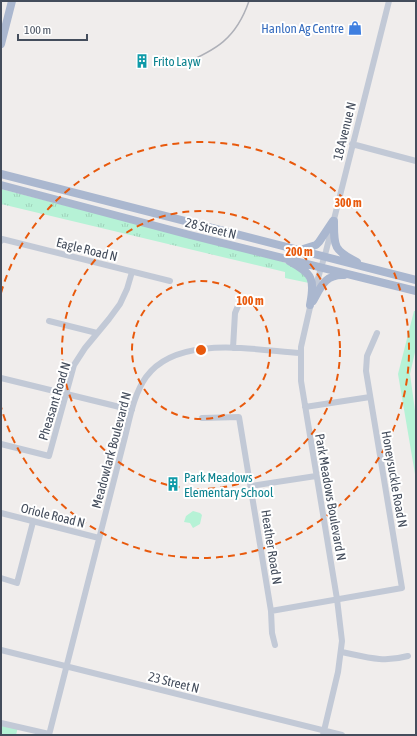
<svg xmlns="http://www.w3.org/2000/svg" width="417" height="736" viewBox="0 0 417 736" font-family="'Asap Condensed',sans-serif">
	<defs>
		<pattern id="grass-tufts" width="24" height="20" patternUnits="userSpaceOnUse"><rect width="24" height="20" fill="#b6f2d6"/><path d="M3 7l-1-3M5 7V3M7 7l1-3M15 17l-1-3M17 17v-4M19 17l1-3" fill="none" stroke="#9ed1ba"/></pattern>
	</defs>
	<rect width="100%" height="100%" fill="#f0edec"/>
	<path fill="url(#grass-tufts)" d="M 1,189 L 277,260 C 293,266 301,267 309,283 L 285,278 L 285,272 L 1,204 Z"/>
	<path fill="#b6f2d6" d="M 414,311 L 416,311 L 416,348 L 410,374 L 416,418 L 416,480 L 398,374 Z
		M 193,511 L 200,513 L 202,515 L 200,524 L 193,528 L 190,523 L 184,522 L 186,516 Z
		M 1,723 L 18,727 L 16,735 L 1,735 Z"/>
	<g fill="none" stroke-linecap="round" stroke-linejoin="round">
		<path stroke="#c2c9d6" stroke-width="6" d="M 352,144 L 416,161
			M 1,241 L 2,239 L 170,281
			M 314,292 L 326,251 L 389,1
			M 311,303 L 301,347 L 301,381 L 337,599 L 342,641 L 338,672 L 323,735
			M 49,321 L 97,333
			M 233,348 L 235,313 L 241,299
			M 1,378 L 132,410
			M 305,407 L 370,397
			M 202,418 L 239,417 L 271,611 L 272,633 L 275,645
			M 1,444 L 49,456 L 74,365 L 85,348 L 109,319 L 120,304 L 127,289 L 132,272
			M 251,486 L 316,476
			M 1,513 L 99,538
			M 1,578 L 17,583 L 33,522
			M 271,611 L 402,588 L 366,371 L 367,356 L 377,333
			M 1,650 L 342,735
			M 342,652 C 366,657 383,663 408,656
			M 1,723 L 49,734
			M 49,735 L 125,437 C 130,417 134,394 146,377 C 177,334 254,350 300,353"/>
		<path stroke="#aab7cf" stroke-width="8" d="M 1,44 L 12,1
			M 1,174 L 416,280
			M 1,185 L 190,235 L 416,291
			M 334,221 C 334,246 333,250 357,262
			M 300,250 L 316,245 L 319,242 L 333,221
			M 289,261 C 313,274 315,279 310,305
			M 313,301 C 321,287 325,274 344,275"/>
		<path stroke="#aeb0b8" stroke-width="1.5" d="M 181,65 C 216,50 236,39 249,1"/>
	</g>
	<g fill="none" stroke="#e8590c" stroke-width="2" stroke-dasharray="7 5">
		<circle cx="201" cy="350" r="69"/>
		<circle cx="201" cy="350" r="139"/>
		<path d="M1 293A208 208 0 1 1 1 407"/>
	</g>
	<defs>
		<symbol id="shop-bare" viewBox="-9 -9 18 18"><path d="M-5-2.5h2.3a2.7 3.5 0 0 1 5.4 0H5L5.5 6h-11ZM-1.5-2.5h3a1.5 2.3 0 0 0-3 0Z" fill="#3f7fe0" stroke="#fff" stroke-width="2.5" paint-order="stroke"/></symbol>
		<symbol id="building-bare" viewBox="-9 -9 18 18"><path d="M-4-6H4V6H1V3H-1V6H-4ZM-2.5-4.3h1.7v1.8h-1.7ZM.8-4.3h1.7v1.8H.8ZM-2.5-1h1.7V.8h-1.7ZM.8-1h1.7V.8H.8Z" fill="#0f9aa8" stroke="#fff" stroke-width="2.5" paint-order="stroke"/></symbol>
	</defs>
	<g fill-rule="evenodd">
		<use href="#shop-bare" x="345" y="18" width="20" height="20"/>
		<use href="#building-bare" x="132" y="51" width="20" height="20"/>
		<use href="#building-bare" x="163" y="474" width="20" height="20"/>
	</g>
	<g text-anchor="middle" stroke-width="4" stroke-linejoin="round" paint-order="stroke">
		<g font-size="13" fill="#366cbe" stroke="#fff" text-anchor="end">
			<text x="344" y="33">Hanlon Ag Centre</text>
		</g>
		<g font-size="13" fill="#0d838f" stroke="#fff" text-anchor="start">
			<text x="153" y="66">Frito Layw</text>
			<text x="184" y="482">Park Meadows<tspan x="184" dy="15">Elementary School</tspan></text>
		</g>
		<g font-size="13" fill="#444d5c" stroke="#fff">
			<text transform="translate(344 131) rotate(-76)" y="5">18 Avenue N</text>
			<text transform="translate(211 228) rotate(14)" y="5">28 Street N</text>
			<text transform="translate(87 249) rotate(14)" y="5">Eagle Road N</text>
			<text transform="translate(54 401) rotate(-73)" y="5">Pheasant Road N</text>
			<text transform="translate(111 450) rotate(-75)" y="5">Meadowlark Boulevard N</text>
			<text transform="translate(395 479) rotate(80)" y="5">Honeysuckle Road N</text>
			<text transform="translate(331 497) rotate(80)" y="5">Park Meadows Boulevard N</text>
			<text transform="translate(53 515) rotate(14)" y="5">Oriole Road N</text>
			<text transform="translate(272 547) rotate(81)" y="5">Heather Road N</text>
			<text transform="translate(174 682) rotate(14)" y="5">23 Street N</text>
		</g>
	</g>
	<circle cx="201" cy="350" r="6" fill="#e8590c" stroke="#fff" stroke-width="2"/>
	<g font-size="12" text-anchor="middle" font-weight="bold" fill="#e8590c" stroke="#fff" stroke-width="4" stroke-linejoin="round" paint-order="stroke">
		<text x="348" y="207">300 m</text>
		<text x="299" y="256">200 m</text>
		<text x="250" y="305">100 m</text>
	</g>
	<rect width="417" height="736" fill="none" stroke="#444d5c" stroke-width="4"/>
	<path d="M18 34v6h69v-6" fill="none" stroke="#444d5c" stroke-width="2"/>
	<text x="24" y="34" font-size="12" fill="#444d5c" stroke="#ffffff" stroke-width="3" paint-order="stroke">100 m</text>
</svg>
